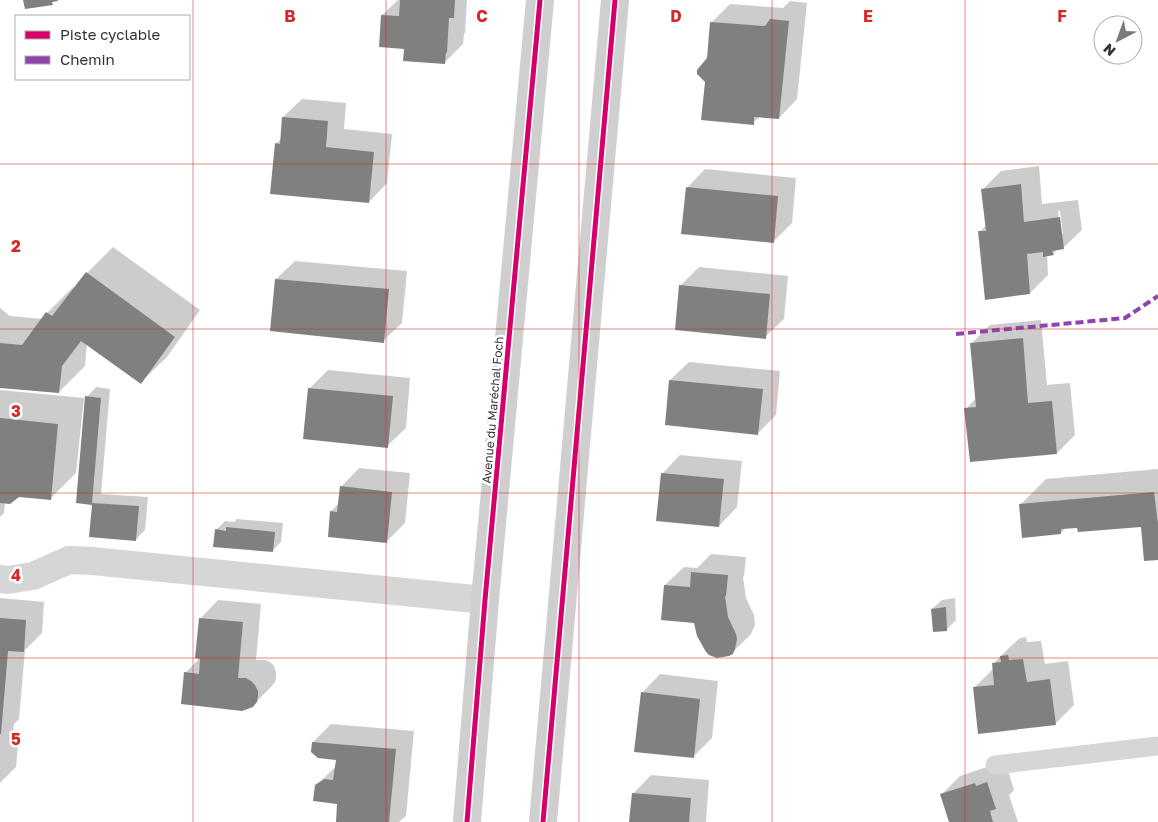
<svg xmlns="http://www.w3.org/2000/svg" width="1158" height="822" viewBox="0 0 1158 822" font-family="'Golos Text',sans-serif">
	<rect width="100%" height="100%" fill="#fff"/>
	<path fill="#0003" fill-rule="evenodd" d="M 398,0 L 467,0 L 465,33 L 464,34 L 463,44 L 444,63 L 405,48 L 382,15 Z
		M 790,1 L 807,3 L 797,99 L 779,118 L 760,116 L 753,123 L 708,58 L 711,23 L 730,4 L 783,8 Z
		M 302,99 L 346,103 L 344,129 L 392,134 L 387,183 L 369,202 L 276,144 L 281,139 L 283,117 Z
		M 1039,166 L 1042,204 L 1078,200 L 1082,230 L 1063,248 L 1058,249 L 1053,254 L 1047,255 L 1048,275 L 1030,293 L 980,232 L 986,225 L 982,190 L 1001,171 ZM 1058,211 L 1060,211 L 1063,234 L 1061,234 Z
		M 705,169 L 796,178 L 792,223 L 773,242 L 687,188 Z
		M 113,247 L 200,310 L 167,357 L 141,382 L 87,343 L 85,366 L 59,392 L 0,387 L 0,308 L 10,316 L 43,319 L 47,313 L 73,287 L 75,288 L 87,273 Z
		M 295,261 L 407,271 L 402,323 L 383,341 L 271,330 L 276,279 Z
		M 699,267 L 788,276 L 784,319 L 765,337 L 680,286 Z
		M 1041,320 L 1047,385 L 1070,383 L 1075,435 L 1057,453 L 966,409 L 976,398 L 972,343 L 990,325 Z
		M 689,362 L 780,371 L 776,415 L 758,433 L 670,380 Z
		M 328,370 L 410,378 L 406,428 L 387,446 L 309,389 Z
		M 96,387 L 110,389 L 101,494 L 148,497 L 145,530 L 136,539 L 93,503 L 78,502 L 87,397 Z
		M 0,390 L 84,398 L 76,473 L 50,499 L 19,496 L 5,502 L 4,513 L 0,517 Z
		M 680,455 L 742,461 L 737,507 L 719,526 L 662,474 Z
		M 359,468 L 410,473 L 405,523 L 387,541 L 331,511 L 339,503 L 341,487 Z
		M 1158,469 L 1158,558 L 1142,526 L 1066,528 L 1061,533 L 1020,505 L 1046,479 Z
		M 237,519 L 283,523 L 281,542 L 272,551 L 216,530 L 225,521 L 234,522 Z
		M 711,554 L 746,557 L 744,576 L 743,577 L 746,598 L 754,615 L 755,625 L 751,634 L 732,653 L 695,622 L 665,585 L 684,567 L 697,568 Z
		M 0,598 L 44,602 L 42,633 L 25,650 L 19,719 L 14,724 L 13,732 L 19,732 L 16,767 L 0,783 Z
		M 955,598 L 956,620 L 946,630 L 932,609 L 942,600 Z
		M 218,600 L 261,604 L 256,660 L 265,660 L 270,662 L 274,666 L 276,672 L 276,677 L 275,682 L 271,687 L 252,706 L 185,673 L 200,658 L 200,619 Z
		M 1026,637 L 1027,642 L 1041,641 L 1045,664 L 1068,661 L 1074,705 L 1055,724 L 974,688 L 993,669 L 993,664 L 1012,645 L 1020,638 Z
		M 660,674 L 718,681 L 712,738 L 693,757 L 642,693 Z
		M 331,724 L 414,731 L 406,816 L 399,822 L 337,822 L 339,803 L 316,786 L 336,766 L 337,759 L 313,742 Z
		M 1006,764 L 1014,790 L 1009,795 L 1018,822 L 951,822 L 942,794 L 960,776 L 993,765 Z
		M 651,775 L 709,780 L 706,822 L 630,822 L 633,794 Z"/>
	<path fill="#808080" d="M 23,0 L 58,0 L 58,1 L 52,2 L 53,5 L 25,9 Z
		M 400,0 L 455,0 L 454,18 L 449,18 L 447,53 L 446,52 L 445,64 L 403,61 L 404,49 L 379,47 L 381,15 L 399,16 Z
		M 770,19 L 789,21 L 779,119 L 754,117 L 754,125 L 701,120 L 705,82 L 697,74 L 697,70 L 707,58 L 710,22 L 765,26 Z
		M 282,117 L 328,121 L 326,147 L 374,152 L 369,203 L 270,194 L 275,143 L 280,144 Z
		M 1021,184 L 1024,222 L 1060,217 L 1064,249 L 1052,251 L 1054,255 L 1043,257 L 1043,252 L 1027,254 L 1030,294 L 985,300 L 978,231 L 986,231 L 981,189 Z
		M 686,187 L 778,196 L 774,243 L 681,234 Z
		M 86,272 L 175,337 L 141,384 L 81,341 L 62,366 L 59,393 L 0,388 L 0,343 L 22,345 L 46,312 L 52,316 Z
		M 275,279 L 389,289 L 384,343 L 270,331 Z
		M 679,285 L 770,294 L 766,339 L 675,330 Z
		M 1023,338 L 1028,403 L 1052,401 L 1057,454 L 970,462 L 964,408 L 976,407 L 970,343 Z
		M 669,380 L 763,389 L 758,435 L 665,425 Z
		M 308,388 L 393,396 L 388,448 L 303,439 Z
		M 85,396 L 101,398 L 92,503 L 139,506 L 136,541 L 89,537 L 92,505 L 76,503 Z
		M 0,418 L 58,424 L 51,500 L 19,497 L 10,504 L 0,503 Z
		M 661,473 L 724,479 L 719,527 L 656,521 Z
		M 340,486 L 392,492 L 387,543 L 328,537 L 330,511 L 337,512 Z
		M 1154,492 L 1158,524 L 1158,560 L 1144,561 L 1141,527 L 1078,532 L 1077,528 L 1061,529 L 1061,534 L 1022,538 L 1019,504 Z
		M 226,527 L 275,532 L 273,552 L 213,547 L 215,529 L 226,531 Z
		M 691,572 L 728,575 L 726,596 L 725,596 L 728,617 L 736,634 L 737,639 L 735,649 L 733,654 L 729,656 L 717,658 L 709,655 L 706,652 L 697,636 L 694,623 L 661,620 L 664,585 L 690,587 Z
		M 946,607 L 947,631 L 933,632 L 931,609 Z
		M 0,618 L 26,620 L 24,652 L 8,651 L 1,734 L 0,734 Z
		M 199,618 L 243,622 L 238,678 L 246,678 L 251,681 L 255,685 L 258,691 L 258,696 L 257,702 L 253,707 L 242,711 L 181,704 L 184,672 L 199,674 L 200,659 L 195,658 Z
		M 1008,655 L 1009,660 L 1023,659 L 1027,682 L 1050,679 L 1056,725 L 978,734 L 973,687 L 994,685 L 992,663 L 1001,662 L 1000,656 Z
		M 641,692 L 700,699 L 694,758 L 634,752 Z
		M 312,742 L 396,749 L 389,822 L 336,822 L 337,804 L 313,801 L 315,785 L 324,779 L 333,780 L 336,760 L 318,758 L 311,752 Z
		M 987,782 L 996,809 L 990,811 L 993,822 L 949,822 L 940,794 L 975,783 L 976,786 Z
		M 632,793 L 691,798 L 689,822 L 629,822 Z"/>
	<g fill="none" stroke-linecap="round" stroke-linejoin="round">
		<path stroke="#d6d6d6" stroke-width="19" d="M 995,765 L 1158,746"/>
		<path stroke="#d6d6d6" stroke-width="28" d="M 0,579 L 8,580 L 33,576 L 69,560 L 92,561 L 485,600"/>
		<path stroke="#cfcfcf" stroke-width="28" d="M 467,822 L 485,600 L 540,0
			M 543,822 L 615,0"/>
		<path stroke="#8e44ad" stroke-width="4" stroke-dasharray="8 4" stroke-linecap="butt" d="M 956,334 L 1125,318 L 1158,296"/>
		<defs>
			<path id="cycleway" d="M 467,822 L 485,600 L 540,0
				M 543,822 L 615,0"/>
		</defs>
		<use href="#cycleway" stroke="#fff" stroke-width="8"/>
		<use href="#cycleway" stroke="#d6006c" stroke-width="5"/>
	</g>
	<path fill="none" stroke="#d62828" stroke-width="1" stroke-opacity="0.55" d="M 193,0 L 193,822M 386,0 L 386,822M 579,0 L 579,822M 772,0 L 772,822M 965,0 L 965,822M 0,164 L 1158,164M 0,329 L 1158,329M 0,493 L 1158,493M 0,658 L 1158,658"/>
	<g text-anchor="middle" stroke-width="5" stroke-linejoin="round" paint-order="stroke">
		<g font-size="12" fill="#323232" stroke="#fff">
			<text transform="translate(493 410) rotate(-85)" y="4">Avenue du Maréchal Foch</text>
		</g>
	</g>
	<g font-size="16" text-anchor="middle" font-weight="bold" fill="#d62828" stroke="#fff" stroke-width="5" stroke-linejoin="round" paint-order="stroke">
		<text x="290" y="22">B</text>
		<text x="482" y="22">C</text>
		<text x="676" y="22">D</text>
		<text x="868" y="22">E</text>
		<text x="1062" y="22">F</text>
		<text x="16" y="252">2</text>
		<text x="16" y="417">3</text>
		<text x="16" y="581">4</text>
		<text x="16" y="745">5</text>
	</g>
	<rect x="15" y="15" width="175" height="65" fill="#ffffff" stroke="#adadad"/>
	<rect x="25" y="31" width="25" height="8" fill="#d6006c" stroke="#adadad"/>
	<text x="60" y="40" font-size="15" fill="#323232">Piste cyclable</text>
	<rect x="25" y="56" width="25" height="8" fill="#8e44ad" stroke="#adadad"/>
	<text x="60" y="65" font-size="15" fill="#323232">Chemin</text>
	<g transform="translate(1118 40) rotate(221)"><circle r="24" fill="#ffffff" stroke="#adadad"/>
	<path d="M0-4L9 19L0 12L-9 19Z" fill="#7a7a7a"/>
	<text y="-8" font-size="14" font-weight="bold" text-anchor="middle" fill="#323232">N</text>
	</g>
</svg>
